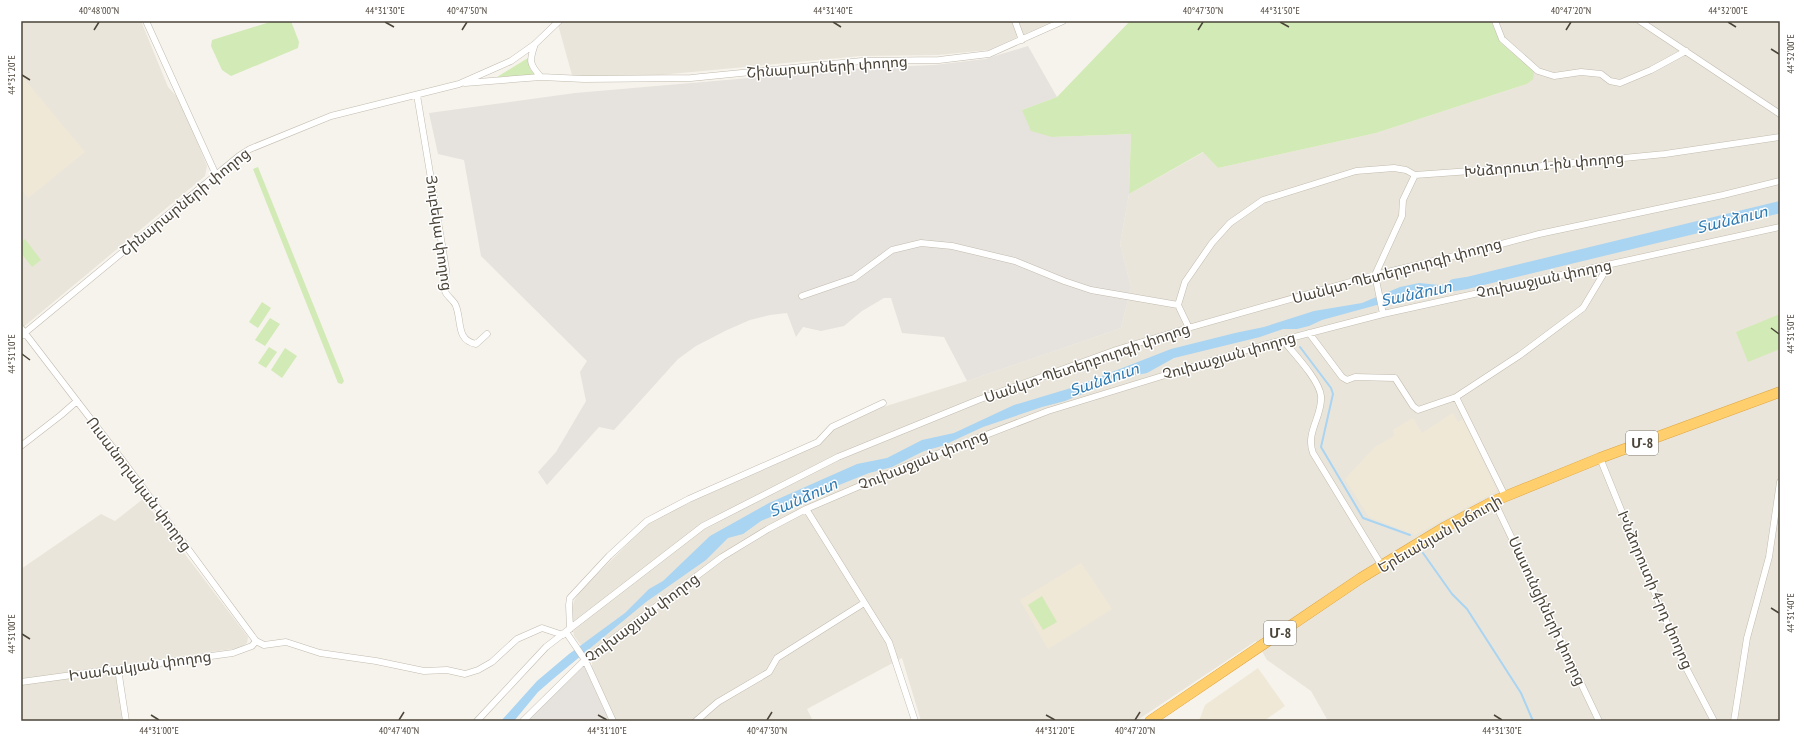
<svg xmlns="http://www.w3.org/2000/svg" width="1801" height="742" viewBox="0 0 1801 742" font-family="'PT Sans Narrow','Noto Sans Armenian',sans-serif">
	<rect width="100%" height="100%" fill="#f6f3ec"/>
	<path fill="#eae5da" d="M 21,21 L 141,21 L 168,87 L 180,100 L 207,166 L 205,176 L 21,329 Z
		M 557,21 L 1054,21 L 989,50 L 938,55 L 861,56 L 649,76 L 584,77 L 572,75 Z
		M 1491,21 L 1780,21 L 1780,721 L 1328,721 L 1311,691 L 1267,660 L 1256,641 L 1136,721 L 921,721 L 902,658 L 807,709 L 812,719 L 808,721 L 616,721 L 592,667 L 592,660 L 574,636 L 571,614 L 574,601 L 580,591 L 648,524 L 671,511 L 818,445 L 833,429 L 883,407 L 967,381 L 1121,328 L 1131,287 L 1120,244 L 1129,194 L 1204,152 L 1218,168 L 1376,133 L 1527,84 L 1534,72 L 1500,42 Z
		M 143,499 L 248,637 L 247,643 L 240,648 L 122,664 L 116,673 L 123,721 L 21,721 L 21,569 L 101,514 L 115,521 Z"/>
	<path fill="#e6e2dd" d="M 1028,46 L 1057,97 L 1022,110 L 1052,137 L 1131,134 L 1129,194 L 1120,244 L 1131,287 L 1121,328 L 967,381 L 944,337 L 902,333 L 891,298 L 884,298 L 862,311 L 844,326 L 821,331 L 803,327 L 796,337 L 787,313 L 770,315 L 750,320 L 727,330 L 696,346 L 678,359 L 614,430 L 599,427 L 547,485 L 538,472 L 556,452 L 586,401 L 580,372 L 587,361 L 481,256 L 464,160 L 438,154 L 429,113 L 575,93 L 865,68 L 934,65 L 985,59 Z
		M 584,666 L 609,721 L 527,721 Z"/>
	<path fill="#efe8d6" d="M 21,75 L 85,152 L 28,198 L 21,189 Z
		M 1453,413 L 1458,422 L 1463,419 L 1497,491 L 1415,535 L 1369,517 L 1345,479 L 1375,447 L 1394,436 L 1393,430 L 1413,418 L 1422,433 Z
		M 1081,563 L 1112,609 L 1048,649 L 1020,600 Z
		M 1258,668 L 1285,706 L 1264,721 L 1199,721 L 1205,705 Z"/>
	<path fill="#d2eab5" d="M 273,21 L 291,21 L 299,42 L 298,48 L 231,76 L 222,70 L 211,46 L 212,40 Z
		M 1130,21 L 1491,21 L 1500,42 L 1534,72 L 1533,79 L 1527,84 L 1376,133 L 1218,168 L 1203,152 L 1129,194 L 1131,134 L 1052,137 L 1031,131 L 1022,110 L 1057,97 Z
		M 528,58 L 530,69 L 535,75 L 497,77 Z
		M 258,167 L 344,381 L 342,384 L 338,383 L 253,169 Z
		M 25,239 L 41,260 L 32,267 L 21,253 L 21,242 Z
		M 262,302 L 271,308 L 258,328 L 249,322 Z
		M 1780,314 L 1780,349 L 1748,362 L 1736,332 Z
		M 270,318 L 280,324 L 265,346 L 255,340 Z
		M 269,347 L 277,352 L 266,368 L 258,363 Z
		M 285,348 L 297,356 L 282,378 L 271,370 Z
		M 1042,596 L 1057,622 L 1043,630 L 1028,605 Z"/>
	<path fill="#a9d4f2" d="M 1469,281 L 1471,284 L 1469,285 L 1406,297 L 1322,320 L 1309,326 L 1297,329 L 1283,329 L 1260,337 L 1174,358 L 1147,373 L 1121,378 L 1065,401 L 1042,407 L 983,427 L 942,446 L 924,451 L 892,467 L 869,473 L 809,497 L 778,514 L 761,521 L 743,534 L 728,538 L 706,560 L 646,602 L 553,679 L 538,692 L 514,721 L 501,721 L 537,681 L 569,654 L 625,613 L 649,589 L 663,581 L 710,536 L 769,503 L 857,464 L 887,458 L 922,440 L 954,433 L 1014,405 L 1071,388 L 1171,349 L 1235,333 L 1264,327 L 1314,311 L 1362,303 L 1400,287 L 1419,283 L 1439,285 Z"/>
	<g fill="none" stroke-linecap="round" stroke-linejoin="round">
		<path stroke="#a9d4f2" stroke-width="2" d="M 1300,347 L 1331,388 L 1333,394 L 1321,447 L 1363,518 L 1410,535
			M 1423,553 L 1452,594 L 1467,609 L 1521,693 L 1533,721"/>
		<path stroke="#a9d4f2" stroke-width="12" d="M 1454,285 L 1467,283 L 1780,207"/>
		<defs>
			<path id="minor" d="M 146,21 L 216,175
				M 1015,21 L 1022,40
				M 1495,21 L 1502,39 L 1538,71 L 1554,76 L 1581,72 L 1601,74 L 1610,81 L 1620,83 L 1651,70 L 1686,51
				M 1640,21 L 1780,114
				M 535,44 C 529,61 529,64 541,77
				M 465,83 L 541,77 L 584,79 L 691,78 L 862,61 L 939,60 L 989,54 L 1063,21
				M 417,95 L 446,269 C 446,275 444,284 445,291 C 447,297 454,300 456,306 C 462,322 456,340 476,344 L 487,334
				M 802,296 L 854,278 L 892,250 L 921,243 L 952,246 L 1015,261 L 1064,281 L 1091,290 L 1178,305
				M 1383,314 L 1375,275 L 1402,216 L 1403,200 L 1415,175 L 1541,166 L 1665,154 L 1780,137
				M 21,328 L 126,465 L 256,641 L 264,645 L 286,642 L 320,653 L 376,661 L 424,671 L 447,670 L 465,674 L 478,670 L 492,662 L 517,639 L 542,628 L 563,635
				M 1189,328 L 1178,305 L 1185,282 L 1212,243 L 1230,223 L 1263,200 L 1356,171 L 1394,168 L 1406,170 L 1415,175
				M 1309,333 L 1342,377 L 1347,380 L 1355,377 L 1395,378 L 1413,406 L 1418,410 L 1456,397 L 1505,496
				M 21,336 L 239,156 L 250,149 L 331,116 L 459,84 L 511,61 L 535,44 L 559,21
				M 1283,340 C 1293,353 1319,379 1321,396 C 1323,415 1305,433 1313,453 L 1382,566
				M 1456,397 L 1520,355 L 1583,308 L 1604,273 L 1607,265
				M 21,446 L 61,415 L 77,401
				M 1600,458 L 1682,660 L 1714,721
				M 1494,501 L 1599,721
				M 806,509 L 889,642 L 915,721
				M 570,629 L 569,605 L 570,598 L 609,556 L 647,521 L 689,499 L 818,442 L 832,427 L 883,403
				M 566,632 L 585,660 L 613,721
				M 118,669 L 126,721
				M 21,682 L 233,653 L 252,646 L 256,641
				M 477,721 L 546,647 L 703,526 L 838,457 L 978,400 L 1116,350 L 1188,328 L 1375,275 L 1479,250 L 1539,234 L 1723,195 L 1780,181
				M 523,721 L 585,660 L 722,557 L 768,529 L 806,509 L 911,464 L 1048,411 L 1260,346 L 1383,314 L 1780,227
				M 696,721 L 718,702 L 769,672 L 777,658 L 864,603
				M 1734,721 L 1747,638 L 1769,557 L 1780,482"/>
			<path id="highway" d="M 1150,721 L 1361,578 L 1445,527 L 1494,501 L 1600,458 L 1780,392"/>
		</defs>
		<use href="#minor" stroke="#c2bbae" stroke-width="7"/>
		<use href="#highway" stroke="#e0a43c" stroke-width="11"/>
		<use href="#minor" stroke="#fff" stroke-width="6"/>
		<use href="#highway" stroke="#ffcf6e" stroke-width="10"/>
	</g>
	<path fill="none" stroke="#4b4439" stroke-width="1.5" d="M 385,22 L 394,27M 833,22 L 841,27M 1280,22 L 1289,27M 1728,22 L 1736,27M 94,30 L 99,22M 462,30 L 467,22M 1198,30 L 1203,22M 1566,30 L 1571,22M 1771,49 L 1779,54M 22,75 L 30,80M 1771,328 L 1779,334M 22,354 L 30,360M 1771,608 L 1779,613M 22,634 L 30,639M 151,715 L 159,720M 598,715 L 607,720M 1046,715 L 1055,720M 1494,715 L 1502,720M 399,720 L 404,712M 767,720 L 772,712M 1135,720 L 1140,712"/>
	<g text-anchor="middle" stroke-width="3" stroke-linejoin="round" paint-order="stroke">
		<g fill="#fff" stroke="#817c74" stroke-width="1">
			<rect x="1626" y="431" width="32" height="24" rx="3"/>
			<rect x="1264" y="621" width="32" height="24" rx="3"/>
		</g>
		<g font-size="14" font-weight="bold" fill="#4b4439">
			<text x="1642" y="448">Մ-8</text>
			<text x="1280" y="638">Մ-8</text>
		</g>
		<g font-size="15" fill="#4b4439" stroke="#fff">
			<text transform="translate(827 67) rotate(-4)" y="5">Շինարարների փողոց</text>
			<text transform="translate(1544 165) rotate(-5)" y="5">Խնձորուտ 1-ին փողոց</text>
			<text transform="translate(185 202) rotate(-39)" y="5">Շինարարների փողոց</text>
			<text transform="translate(439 233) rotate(82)" y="5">Յուբեկա փողոց</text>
			<text transform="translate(1397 271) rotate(-15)" y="5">Սանկտ-Պետերբուրգի փողոց</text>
			<text transform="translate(1544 279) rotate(-12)" y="5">Չուխաջյան փողոց</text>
			<text transform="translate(1229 356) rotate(-16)" y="5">Չուխաջյան փողոց</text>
			<text transform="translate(1087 363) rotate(-19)" y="5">Սանկտ-Պետերբուրգի փողոց</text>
			<text transform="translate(923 460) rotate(-22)" y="5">Չուխաջյան փողոց</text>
			<text transform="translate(139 484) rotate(53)" y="5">Ուսանողական փողոց</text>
			<text transform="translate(1440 534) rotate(-30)" y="5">Երեւանյան խճուղի</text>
			<text transform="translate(1655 590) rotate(67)" y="5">Խնձորուտի 4-րդ փողոց</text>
			<text transform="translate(1547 611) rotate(65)" y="5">Սասունցիների փողոց</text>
			<text transform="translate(642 618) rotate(-37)" y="5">Չուխաջյան փողոց</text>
			<text transform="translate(140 666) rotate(-8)" y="5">Իսահակյան փողոց</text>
		</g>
		<g font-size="16" font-style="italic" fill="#2e7ab2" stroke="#fff">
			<text transform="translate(1732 219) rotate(-14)" y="6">Տանձուտ</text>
			<text transform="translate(1416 293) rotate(-12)" y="6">Տանձուտ</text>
			<text transform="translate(1104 379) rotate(-19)" y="6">Տանձուտ</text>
			<text transform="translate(803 497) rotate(-24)" y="6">Տանձուտ</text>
		</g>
	</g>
	<rect width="1801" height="742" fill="none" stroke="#ffffff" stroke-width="44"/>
	<rect x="22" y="22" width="1757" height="698" fill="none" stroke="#4b4439" stroke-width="1.5"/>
	<g font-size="10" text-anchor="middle" fill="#4b4439">
		<text x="99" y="14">40°48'00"N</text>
		<text x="385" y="14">44°31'30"E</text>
		<text x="467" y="14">40°47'50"N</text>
		<text x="833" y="14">44°31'40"E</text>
		<text x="1203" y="14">40°47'30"N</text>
		<text x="1280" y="14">44°31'50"E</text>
		<text x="1571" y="14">40°47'20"N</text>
		<text x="1728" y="14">44°32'00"E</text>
		<text transform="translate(1790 54) rotate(-90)" y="4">44°32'00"E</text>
		<text transform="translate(11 75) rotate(-90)" y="4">44°31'20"E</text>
		<text transform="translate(1790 334) rotate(-90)" y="4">44°31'50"E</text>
		<text transform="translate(11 354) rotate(-90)" y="4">44°31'10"E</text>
		<text transform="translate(1790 613) rotate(-90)" y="4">44°31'40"E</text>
		<text transform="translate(11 634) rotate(-90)" y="4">44°31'00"E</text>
		<text x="159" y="734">44°31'00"E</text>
		<text x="399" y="734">40°47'40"N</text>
		<text x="607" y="734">44°31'10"E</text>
		<text x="767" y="734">40°47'30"N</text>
		<text x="1055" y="734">44°31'20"E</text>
		<text x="1135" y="734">40°47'20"N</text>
		<text x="1502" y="734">44°31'30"E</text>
	</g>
</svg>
